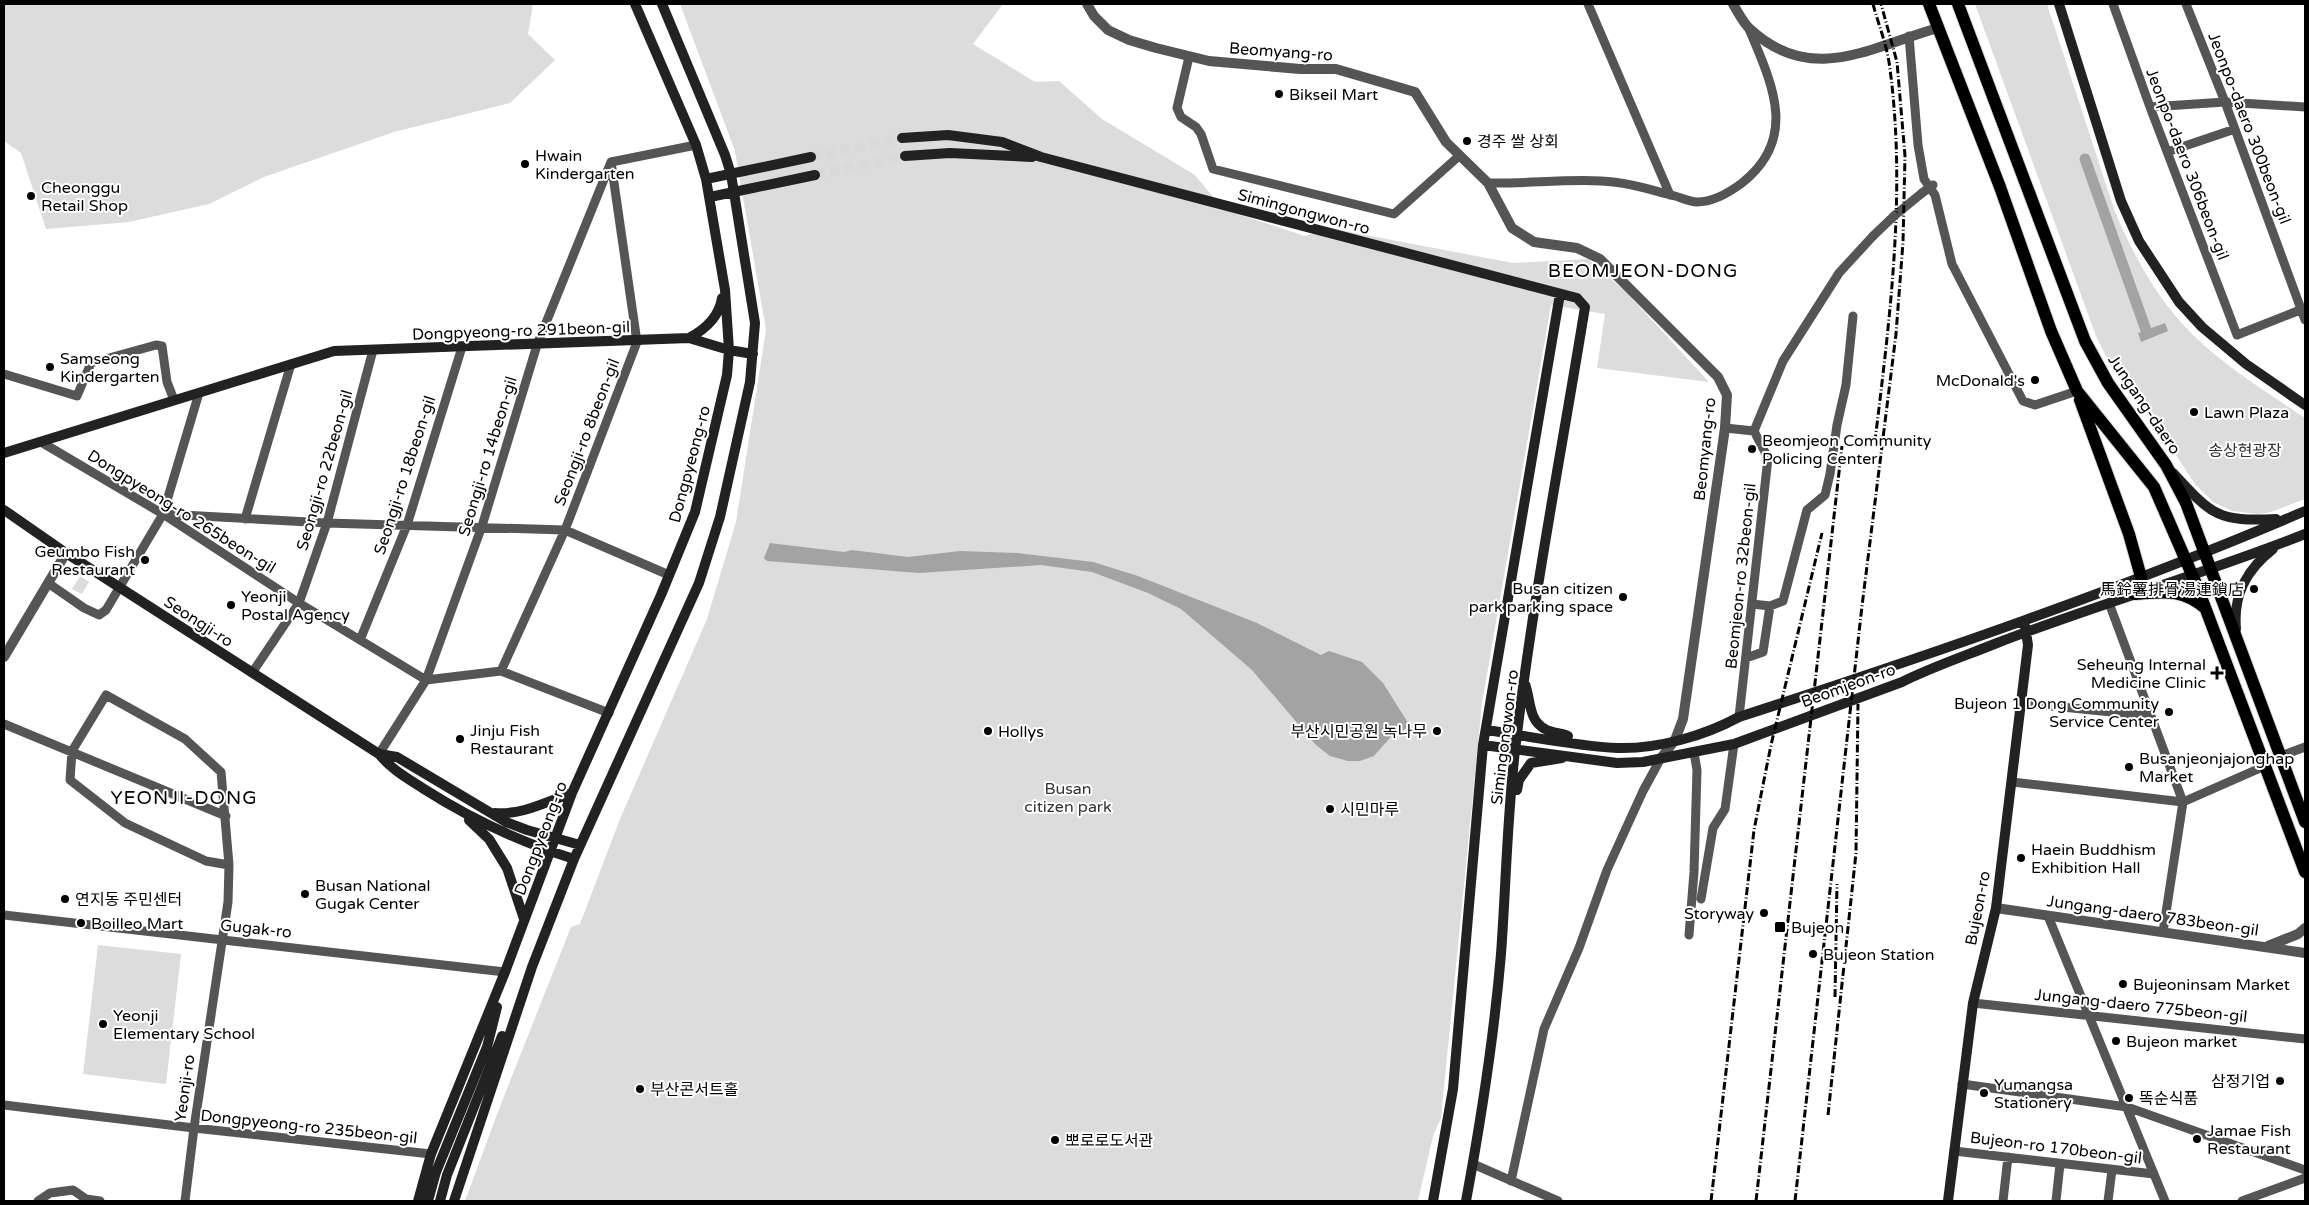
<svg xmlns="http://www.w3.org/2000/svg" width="2309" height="1205" viewBox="0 0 2309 1205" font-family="'Varela Round','Noto Sans KR',sans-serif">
	<rect width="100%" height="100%" fill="#fff"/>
	<path fill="#dcdcdc" d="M 4,4 L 533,4 L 528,34 L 555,60 L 510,103 L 394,132 L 264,177 L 209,204 L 129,222 L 46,229 L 21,153 L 4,141 Z
		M 680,4 L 1003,4 L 973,44 L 1035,82 L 1059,81 L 1102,119 L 1195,175 L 1223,209 L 1305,236 L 1329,228 L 1513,263 L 1588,259 L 1627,293 L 1709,382 L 1597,368 L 1605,314 L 1551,305 L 1482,703 L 1441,1118 L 1433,1136 L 1418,1201 L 465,1201 L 499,1109 L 571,927 L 580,924 L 620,819 L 707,619 L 736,522 L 766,330 L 735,151 Z
		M 1975,4 L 2047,4 L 2114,209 C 2133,255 2157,299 2192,334 C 2225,367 2267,392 2305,418 L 2305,499 L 2271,512 L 2258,514 L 2232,511 L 2213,502 L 2195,484 L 2172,449 L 2113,370 L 2096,336 Z
		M 80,576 L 89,582 L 82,594 L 72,589 Z
		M 98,945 L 181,954 L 166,1084 L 83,1074 Z"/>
	<path fill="#a3a3a3" d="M 2165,323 L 2168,331 L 2141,342 L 2138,333 Z
		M 770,543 L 844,552 L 852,550 L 908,557 L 960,551 L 1017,553 L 1093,562 L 1138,576 L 1257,623 L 1321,655 L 1329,651 L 1362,662 L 1383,683 L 1410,726 L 1400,732 L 1396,731 L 1374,756 L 1360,761 L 1348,761 L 1330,756 L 1316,745 L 1252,670 L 1181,609 L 1148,593 L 1092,572 L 1041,565 L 919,573 L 767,561 L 764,558 Z"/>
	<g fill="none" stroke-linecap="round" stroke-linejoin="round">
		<path stroke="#a3a3a3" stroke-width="11" d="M 2085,159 L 2146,330"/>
		<path stroke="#d9d9d9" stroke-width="10" stroke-dasharray="10 5" stroke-linecap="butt" d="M 811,157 L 902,138
			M 815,175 L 905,156"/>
		<defs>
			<path id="primary" d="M 1929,4 L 2000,187 L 2051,331 L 2077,391 L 2154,487 L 2197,586 L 2305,872
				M 1958,4 L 2085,341 L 2108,383 L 2166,465 L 2186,503 L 2305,822
				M 2080,400 L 2129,534 L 2141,577
				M 2135,594 C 2164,592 2182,588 2205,608"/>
		</defs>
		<use href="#primary" stroke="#dbdbdb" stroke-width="14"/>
		<path stroke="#555" stroke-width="9" d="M 1588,4 L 1670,195
			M 2113,4 L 2150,107 L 2237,335
			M 2186,4 L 2225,102 L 2305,320
			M 1909,36 L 1918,145 L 1924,179 L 1935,195 L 1952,264 L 2023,401 L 2035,405 L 2077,391
			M 1189,57 L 1177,108 L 1181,117 L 1196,127 L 1201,134 L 1213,169 L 1394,214 L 1459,156
			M 2150,107 L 2225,102 L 2305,107
			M 2167,152 L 2235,129
			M 611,162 L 696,145
			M 1488,183 C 1525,184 1564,179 1601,181 C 1627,182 1651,190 1675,196 C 1682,198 1690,202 1697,202 C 1713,202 1730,192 1742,183 C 1799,138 1772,84 1749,29
			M 1894,216 L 1922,193
			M 2237,335 L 2305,308
			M 4,374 L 77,396 L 91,363 L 156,345 L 162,346 L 167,382 L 174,400
			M 1725,428 L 1754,431
			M 41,442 L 163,514 L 299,603 L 426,680 L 501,671 L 609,713
			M 164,514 L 327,523 L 565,530 L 669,575
			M 245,519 L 291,364
			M 48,583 L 84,608 L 99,615 L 106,610 L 163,514 L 199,393
			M 2109,603 L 2183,802 L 2163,932
			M 1770,606 L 1783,601 L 1807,510 L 1825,495 L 1830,474 L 1837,425 L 1846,385 L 1853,316
			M 360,640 L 407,525 L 462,347
			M 1746,658 L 1763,652 L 1770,606 L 1752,604
			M 501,671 L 565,530 L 637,342 L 611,162
			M 252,673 L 299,603 L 327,523 L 373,350
			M 2021,703 L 2151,716
			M 1739,717 L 1768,458 L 1754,431 L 1783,361 L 1839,273 L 1873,236
			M 4,724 L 226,816
			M 379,754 L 426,680 L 482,526 L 537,345 L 611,162
			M 2281,756 L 2305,747
			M 2012,782 L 2183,802
			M 2183,802 L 2265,766
			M 1701,899 L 1713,828 L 1725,809 L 1734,744
			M 4,915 L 505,972
			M 2048,916 L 2165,1201
			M 1689,935 L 1694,872 L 1697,770 L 1694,753
			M 1973,1003 L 2305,1039
			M 1962,1084 L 2127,1107 L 2305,1170
			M 4,1105 L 194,1128 L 431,1154
			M 1954,1151 L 2154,1174
			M 1473,1164 L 1558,1201
			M 1511,1181 L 1544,1029 L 1579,948 L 1607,870 L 1643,791 L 1661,758
			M 38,1201 L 50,1193 L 73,1190 L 86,1199 L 100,1201
			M 185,1201 L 194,1128 L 228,902 L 229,865 L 221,772 L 185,739 L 106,695 L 72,751 L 70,780 L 125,823 L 206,861 L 229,865
			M 2003,1201 L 2008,1157
			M 2056,1201 L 2060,1164
			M 2108,1201 L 2112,1170
			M 2242,1201 L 2305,1178"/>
		<path stroke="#555" stroke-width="10" d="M 1087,4 L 1094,16 L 1108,30 L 1129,40 L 1156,48 L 1209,61 L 1300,69 L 1336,69 L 1415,92 L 1446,142 L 1488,183 L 1512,228 L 1534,242 L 1577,248 L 1600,259 L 1718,377 L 1727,395 L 1725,428 L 1683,719 L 1675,740 L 1661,758
			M 1733,4 C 1738,12 1743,23 1750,29 C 1812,86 1870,47 1938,28
			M 4,657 L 66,553
			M 1996,908 L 2305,953
			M 2268,946 L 2298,934 L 2305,928"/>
		<path stroke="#222" stroke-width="10" d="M 2059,4 L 2121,201 L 2139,241 L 2179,302 L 2202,327 L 2246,364 L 2305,405
			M 902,138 L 948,135 L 1002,142 L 1041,157 L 1577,298 L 1585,307 C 1561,455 1532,602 1515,751 C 1507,818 1506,886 1501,954 C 1494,1037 1481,1120 1466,1201
			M 905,156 L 950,153 L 1032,157
			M 706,179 L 811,157
			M 710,197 L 815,175
			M 689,338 C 706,329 719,317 722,298
			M 4,453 L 334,351 L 689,338 L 729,350 L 753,354
			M 2173,473 C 2212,515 2217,522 2276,519
			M 4,510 L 66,553 L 379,754 C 391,769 407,778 424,789 C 471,819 520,842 574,859
			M 2236,629 C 2233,595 2246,570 2273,549
			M 1525,684 C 1531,700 1528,720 1545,729 C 1552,733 1561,733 1568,736
			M 1486,730 C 1529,736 1574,746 1618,748 C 1658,749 1704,736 1739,717 C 1930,655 2120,590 2305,511
			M 1483,745 L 1617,763 L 1643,762 L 1734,744 L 1902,682 C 1932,667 1965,656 1997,643 C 2098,604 2204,574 2305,534
			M 379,754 L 397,757 L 506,822 L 527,830 L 580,845
			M 1517,790 L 1519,780 L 1531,763 L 1562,758
			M 495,813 C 523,815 545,802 572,793
			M 469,820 L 489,839 L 507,868 L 524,919
			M 418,1201 L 431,1154 L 505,972 L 572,793 L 661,595 L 695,512 L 727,375 L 729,350 L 725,290 L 706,179 L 696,145 L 635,4
			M 428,1201 L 436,1172 L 487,1047 L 497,1007
			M 440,1201 L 447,1175 L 502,1036
			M 454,1201 L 532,967 L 574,859 L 699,583 L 720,517 L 750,382 L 755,323 L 731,174 L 725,155 L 662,4
			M 1433,1201 L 1453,1089 L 1483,745 L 1560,294
			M 1948,1201 L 1973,1003 L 1996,908 L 2028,645 L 2025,626"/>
		<use href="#primary" stroke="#000" stroke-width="12"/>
		<path stroke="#000" stroke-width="3" stroke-dasharray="8 2.5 1 2.5" stroke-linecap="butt" d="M 1873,4 C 1878,23 1886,43 1889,62 C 1907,187 1890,317 1875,441
			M 1835,997 L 1837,884
			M 1828,1115 L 1856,853 L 1858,704
			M 1711,1201 L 1754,830 L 1771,745 L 1822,533
			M 1756,1201 L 1842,446
			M 1795,1201 L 1862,606 L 1896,334 L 1903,242 L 1905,156 L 1897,62 L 1881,4"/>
		<path stroke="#555" stroke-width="9" d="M 1922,193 L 1933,185
			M 1873,236 L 1894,216"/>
	</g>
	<g fill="#000" stroke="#fff" stroke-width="2">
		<circle cx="1279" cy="94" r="5"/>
		<circle cx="1467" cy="141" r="5"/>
		<circle cx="525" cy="164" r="5"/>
		<circle cx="31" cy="196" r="5"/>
		<circle cx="50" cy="367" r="5"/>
		<circle cx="2035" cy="380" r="5"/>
		<circle cx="2194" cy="412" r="5"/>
		<circle cx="1752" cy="449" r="5"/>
		<circle cx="145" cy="560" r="5"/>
		<circle cx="2254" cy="589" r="5"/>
		<circle cx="1623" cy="597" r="5"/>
		<circle cx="231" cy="605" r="5"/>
		<path d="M2214.5 665.5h5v5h5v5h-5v5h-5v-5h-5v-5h5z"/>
		<circle cx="2169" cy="712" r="5"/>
		<circle cx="988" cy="731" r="5"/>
		<circle cx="1437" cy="731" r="5"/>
		<circle cx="460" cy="739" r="5"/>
		<circle cx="2129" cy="767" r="5"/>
		<circle cx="1330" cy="809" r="5"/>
		<circle cx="2021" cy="858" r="5"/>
		<circle cx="305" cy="894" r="5"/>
		<circle cx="65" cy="899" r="5"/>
		<circle cx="1764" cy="913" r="5"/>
		<circle cx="81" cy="923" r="5"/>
		<rect x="1774" y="921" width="12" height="12" rx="2.5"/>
		<circle cx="1813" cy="954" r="5"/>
		<circle cx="2123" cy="984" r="5"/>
		<circle cx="103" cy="1024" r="5"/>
		<circle cx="2116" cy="1041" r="5"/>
		<circle cx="2280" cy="1081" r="5"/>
		<circle cx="640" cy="1089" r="5"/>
		<circle cx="1984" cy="1093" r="5"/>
		<circle cx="2129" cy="1098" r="5"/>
		<circle cx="2197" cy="1139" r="5"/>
		<circle cx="1055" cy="1140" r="5"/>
	</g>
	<g text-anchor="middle" stroke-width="4" stroke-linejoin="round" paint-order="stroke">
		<g font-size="16" fill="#000" stroke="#fff">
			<text transform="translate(1281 51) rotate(4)" y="6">Beomyang-ro</text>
			<text transform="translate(2250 128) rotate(69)" y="6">Jeonpo-daero 300beon-gil</text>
			<text transform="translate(2188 164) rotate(69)" y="6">Jeonpo-daero 306beon-gil</text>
			<text transform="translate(1304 211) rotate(15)" y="6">Simingongwon-ro</text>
			<text transform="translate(521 330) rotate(-2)" y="6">Dongpyeong-ro 291beon-gil</text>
			<text transform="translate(2145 404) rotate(56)" y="6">Jungang-daero</text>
			<text transform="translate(586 432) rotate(-69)" y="6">Seongji-ro 8beon-gil</text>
			<text transform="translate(1704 449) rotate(-84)" y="6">Beomyang-ro</text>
			<text transform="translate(487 456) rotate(-73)" y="6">Seongji-ro 14beon-gil</text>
			<text transform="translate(689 464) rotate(-75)" y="6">Dongpyeong-ro</text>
			<text transform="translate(324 470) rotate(-74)" y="6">Seongji-ro 22beon-gil</text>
			<text transform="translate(404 475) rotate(-72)" y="6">Seongji-ro 18beon-gil</text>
			<text transform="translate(182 511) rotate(32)" y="6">Dongpyeong-ro 265beon-gil</text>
			<text transform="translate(1740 576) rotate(-84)" y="6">Beomjeon-ro 32beon-gil</text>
			<text transform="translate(199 621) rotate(33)" y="6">Seongji-ro</text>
			<text transform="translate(1848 685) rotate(-20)" y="6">Beomjeon-ro</text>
			<text transform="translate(1504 737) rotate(-83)" y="6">Simingongwon-ro</text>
			<text transform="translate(540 838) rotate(-69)" y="6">Dongpyeong-ro</text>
			<text transform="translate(1977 908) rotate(-79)" y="6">Bujeon-ro</text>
			<text transform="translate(2153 915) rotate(8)" y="6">Jungang-daero 783beon-gil</text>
			<text transform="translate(256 928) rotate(6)" y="6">Gugak-ro</text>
			<text transform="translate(2141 1005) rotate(6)" y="6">Jungang-daero 775beon-gil</text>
			<text transform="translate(184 1088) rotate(-82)" y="6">Yeonji-ro</text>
			<text transform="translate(309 1126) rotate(6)" y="6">Dongpyeong-ro 235beon-gil</text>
			<text transform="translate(2056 1147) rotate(7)" y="6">Bujeon-ro 170beon-gil</text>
		</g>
		<g font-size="16" fill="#000" stroke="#fff" text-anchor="start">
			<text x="1289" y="100">Bikseil Mart</text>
			<text x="1477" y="147">경주 쌀 상회</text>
			<text x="535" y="161">Hwain<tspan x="535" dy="18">Kindergarten</tspan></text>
			<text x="41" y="193">Cheonggu<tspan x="41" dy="18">Retail Shop</tspan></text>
			<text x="60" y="364">Samseong<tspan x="60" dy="18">Kindergarten</tspan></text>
			<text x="2025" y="386" text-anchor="end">McDonald's</text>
			<text x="2204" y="418">Lawn Plaza</text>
			<text x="1762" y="446">Beomjeon Community<tspan x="1762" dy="18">Policing Center</tspan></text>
			<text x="135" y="557" text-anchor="end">Geumbo Fish<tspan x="135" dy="18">Restaurant</tspan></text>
			<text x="1613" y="594" text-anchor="end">Busan citizen<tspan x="1613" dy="18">park parking space</tspan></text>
			<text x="2244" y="595" text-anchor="end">馬鈴薯排骨湯連鎖店</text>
			<text x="241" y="602">Yeonji<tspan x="241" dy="18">Postal Agency</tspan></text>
			<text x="2206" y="670" text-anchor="end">Seheung Internal<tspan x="2206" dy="18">Medicine Clinic</tspan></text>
			<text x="2159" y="709" text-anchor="end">Bujeon 1 Dong Community<tspan x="2159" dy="18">Service Center</tspan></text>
			<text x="470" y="736">Jinju Fish<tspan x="470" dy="18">Restaurant</tspan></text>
			<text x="998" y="737">Hollys</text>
			<text x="1427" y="737" text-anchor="end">부산시민공원 녹나무</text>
			<text x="2139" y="764">Busanjeonjajonghap<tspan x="2139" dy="18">Market</tspan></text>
			<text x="1340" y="815">시민마루</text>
			<text x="2031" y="855">Haein Buddhism<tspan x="2031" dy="18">Exhibition Hall</tspan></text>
			<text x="315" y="891">Busan National<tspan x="315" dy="18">Gugak Center</tspan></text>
			<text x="75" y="905">연지동 주민센터</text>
			<text x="1754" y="919" text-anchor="end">Storyway</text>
			<text x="91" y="929">Boilleo Mart</text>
			<text x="1791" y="933">Bujeon</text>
			<text x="1823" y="960">Bujeon Station</text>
			<text x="2133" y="990">Bujeoninsam Market</text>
			<text x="113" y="1021">Yeonji<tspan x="113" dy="18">Elementary School</tspan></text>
			<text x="2126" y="1047">Bujeon market</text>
			<text x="2270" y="1087" text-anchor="end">삼정기업</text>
			<text x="1994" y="1090">Yumangsa<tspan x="1994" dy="18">Stationery</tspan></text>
			<text x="650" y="1095">부산콘서트홀</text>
			<text x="2139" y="1104">똑순식품</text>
			<text x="2207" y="1136">Jamae Fish<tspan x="2207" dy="18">Restaurant</tspan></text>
			<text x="1065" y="1146">뽀로로도서관</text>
		</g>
		<g font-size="16" fill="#333" stroke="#fff">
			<text x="2245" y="456">송상현광장</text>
			<text x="1068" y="794">Busan<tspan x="1068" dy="18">citizen park</tspan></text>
		</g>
		<g font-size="19" letter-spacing="1" fill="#000" stroke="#fff">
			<text x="1643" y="277">BEOMJEON-DONG</text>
			<text x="184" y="804">YEONJI-DONG</text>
		</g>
	</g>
	<rect width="2309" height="1205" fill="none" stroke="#000000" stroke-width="10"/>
</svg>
